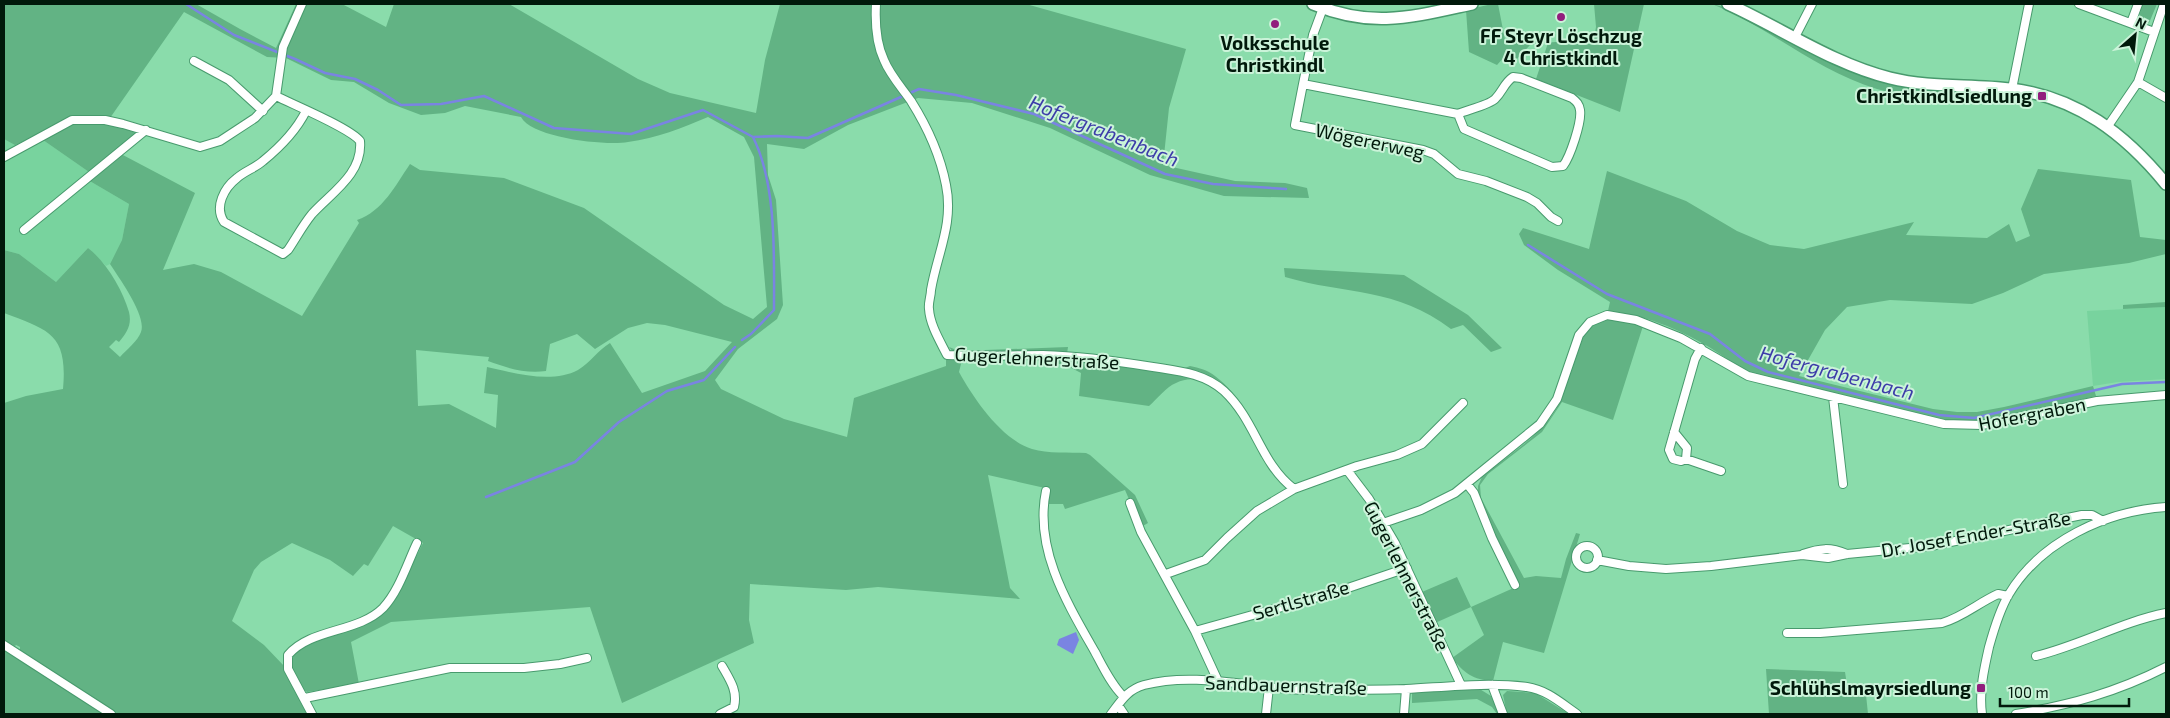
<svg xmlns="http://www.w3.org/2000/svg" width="2170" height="718" viewBox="0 0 2170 718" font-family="'Exo 2',sans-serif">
	<rect width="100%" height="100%" fill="#8adcab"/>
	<path fill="#78d39e" d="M 4,139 L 14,143 L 43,140 L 89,172 L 88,180 L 129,204 L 122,240 L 110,264 L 106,266 L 88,248 L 56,282 L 19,254 L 4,250 Z
		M 2166,307 L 2166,379 L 2118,382 L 2093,386 L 2087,311 Z"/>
	<path fill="#62b384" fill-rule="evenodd" d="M 4,4 L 196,4 L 240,29 L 276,48 L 296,4 L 342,4 L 386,27 L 394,4 L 509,4 L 638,79 L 670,93 L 756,113 L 765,60 L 780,4 L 1026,4 L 1186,49 L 1169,108 L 1163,165 L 1235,181 L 1285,183 L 1307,188 L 1309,198 L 1224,196 L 1150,175 L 1050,128 L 972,103 L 918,98 L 848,125 L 804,149 L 767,144 L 768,175 L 776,200 L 783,305 L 777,319 L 738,349 L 715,380 L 721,389 L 784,419 L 847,437 L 854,398 L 946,366 L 946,358 L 1052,358 L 1104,362 L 1184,374 L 1214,385 L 1237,409 L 1263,456 L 1261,457 C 1249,429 1216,363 1176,383 C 1166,387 1157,399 1149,406 L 1079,396 L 1081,373 C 1045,352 1001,358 962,360 L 959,372 C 974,399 1001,439 1032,449 C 1048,454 1069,452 1086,453 L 1090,455 L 1135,495 L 1148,523 L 1141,527 L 1125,490 L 1065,509 L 1063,504 L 1047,504 L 1045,488 L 988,475 L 1010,588 L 1020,599 L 878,587 L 846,590 L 750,584 L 749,620 L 754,643 L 622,703 L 590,607 L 391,622 L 351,642 L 359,684 L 307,692 C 294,684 291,668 292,654 C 315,638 343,633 369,620 C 391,608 412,565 423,543 L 393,526 L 368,566 L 364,564 L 353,576 L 330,560 L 292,543 L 261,562 L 254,570 L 232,621 L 264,645 L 285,667 L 308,714 L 118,714 L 20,650 L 20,647 L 16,645 L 15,646 L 4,640 L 4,403 L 26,396 L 63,389 C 68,334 49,330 4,313 L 4,250 L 19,254 L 56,282 L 88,248 C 107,263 122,289 129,312 C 132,325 127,332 119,342 L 116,340 L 109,347 L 120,357 C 126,350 138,341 141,332 C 147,316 119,278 110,264 L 122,240 L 129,204 L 88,180 L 121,154 L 195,193 L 163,270 L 194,264 L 221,272 L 302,316 L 359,223 L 357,220 C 383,211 395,186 410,164 L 420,170 L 504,178 L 584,208 L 724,305 L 753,319 L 767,307 L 754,157 L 744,137 L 708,117 C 682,128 657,138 628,142 C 606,146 532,138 521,117 L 465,106 L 445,113 L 421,115 L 389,103 L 354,82 L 331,80 L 286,58 L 267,57 L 184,12 L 110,118 L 81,116 L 15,145 L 4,139 ZM 647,323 L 665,325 L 732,342 L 705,371 L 642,393 L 610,343 C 598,350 590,363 578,370 C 552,384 514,373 487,367 L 484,393 L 498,395 L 496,428 L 449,404 L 418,406 L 416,350 L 489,357 L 488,361 C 507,368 526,374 546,371 L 550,344 L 577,334 L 595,349 L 628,328 Z
		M 1492,4 L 1498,4 L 1505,40 L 1545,34 C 1542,41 1538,44 1530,45 L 1517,59 L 1505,56 L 1497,65 L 1469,52 L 1466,10 Z
		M 1594,4 L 1644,4 L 1620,112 L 1536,79 L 1548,43 C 1564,39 1579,50 1594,39 L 1596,27 Z
		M 1712,4 L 1727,8 L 1805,48 L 1943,90 L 1941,101 C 1920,97 1897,95 1877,89 C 1817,71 1769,27 1712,4 Z
		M 2142,4 L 2157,4 L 2149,23 L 2139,18 Z
		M 75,122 L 106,122 L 136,133 L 89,172 L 43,140 Z
		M 2038,169 L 2131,180 L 2140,237 L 2166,240 L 2166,254 L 2129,263 L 2044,274 L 2003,293 L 1972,304 L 1890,300 L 1847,307 L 1825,330 L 1799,376 L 1933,409 L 1957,412 L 1977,412 L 2004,407 L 2093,386 L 2096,396 L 1992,420 L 1955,422 L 1751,373 C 1736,365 1723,356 1709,347 C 1679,329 1642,314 1608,311 L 1610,302 L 1558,270 L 1524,245 L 1519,234 L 1523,228 L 1589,249 L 1607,171 L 1686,201 L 1737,231 L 1770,245 L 1804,249 L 1914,222 L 1906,235 L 1987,238 L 2009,224 L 2016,242 L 2030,236 L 2021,209 Z
		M 1284,268 L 1404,275 L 1468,315 L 1502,348 L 1491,352 L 1463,325 L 1451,329 C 1396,287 1346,295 1285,277 Z
		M 2166,302 L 2166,307 L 2123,309 L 2123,305 Z
		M 1605,319 L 1625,320 L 1643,326 L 1613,420 L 1562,402 L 1542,432 L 1488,474 L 1480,485 L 1481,498 L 1524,578 L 1536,576 L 1561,578 L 1566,559 L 1576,533 L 1580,534 L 1544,653 L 1503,642 L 1493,681 C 1473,680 1464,673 1452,658 L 1484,635 L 1471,607 L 1435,623 L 1422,592 L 1457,577 L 1471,607 L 1518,586 L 1505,561 L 1478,493 L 1478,486 L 1482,477 C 1507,455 1541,437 1558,406 C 1574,376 1570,333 1605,319 Z
		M 949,347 L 959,351 L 1068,347 L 1067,354 L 953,352 Z
		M 1190,366 C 1199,368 1208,370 1215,376 C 1240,395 1255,425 1269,452 L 1267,453 L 1236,401 L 1182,369 Z
		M 4,649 L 105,714 L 4,714 Z
		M 1766,669 L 1845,672 L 1847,685 L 1865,685 L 1868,714 L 1769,714 Z
		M 1478,688 L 1491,696 L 1500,714 L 1497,714 L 1492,707 L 1477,699 L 1412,703 L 1412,693 L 1416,692 Z
		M 1507,691 L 1535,693 L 1569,714 L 1507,714 L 1503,695 Z"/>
	<path fill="#7a84e2" d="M 1076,632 L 1079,640 L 1073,654 L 1057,645 L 1059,639 Z"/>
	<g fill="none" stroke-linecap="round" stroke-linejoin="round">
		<path stroke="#7a84e2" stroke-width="2.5" d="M 186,4 L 234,35 L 295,59 L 325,73 L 355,79 L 378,90 L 401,105 L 441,104 L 484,96 L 554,128 L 631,134 L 703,110 L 753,137 L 777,136 L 808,138 L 919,89 L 956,95 L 1034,114 L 1165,174 L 1213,184 L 1286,189
			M 1528,245 L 1607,294 L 1710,334 L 1745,361 L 1768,372 L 1939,415 L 1974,418 L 2122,384 L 2166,382
			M 742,340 L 751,334 L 774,310 C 774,257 777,185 753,137
			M 486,497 L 575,462 L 619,422 L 667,391 L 704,380 L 735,347"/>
		<defs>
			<path id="street" d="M 876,4 C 875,23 876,43 884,60 C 890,75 902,88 911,101 C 928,128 940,154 946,185 C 954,224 937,254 931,290 C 931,296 928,303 929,309 C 930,325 940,341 947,355 C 979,357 1011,355 1043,355 C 1079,356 1116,361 1153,367 C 1178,371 1204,373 1224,391 C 1256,421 1260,463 1294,489
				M 2079,4 L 2154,32
				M 1323,8 L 1313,35 L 1303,84 L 1458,114
				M 2131,23 L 2138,4
				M 1795,37 L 1812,4
				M 194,61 L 229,80 L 263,111
				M 1513,77 L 1521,78 L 1572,98 C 1577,102 1579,104 1580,110 C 1582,122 1570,157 1563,166 L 1552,167 L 1464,129 L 1458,114 C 1467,110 1489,105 1495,99 C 1503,91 1504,83 1513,77 Z
				M 2138,82 L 2166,98
				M 1303,84 L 1295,125 L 1423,150 L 1434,154 L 1458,174 L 1486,181 L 1527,197 L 1537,203 L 1551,217 L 1558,221
				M 2012,89 L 2029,4
				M 276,96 C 294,105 350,128 360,141 C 363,174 331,193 312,214 C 303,225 296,238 288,250 L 283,254 L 224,222 C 214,207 224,188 237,178 C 245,171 255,168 263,161 C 279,148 297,129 306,111
				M 2108,126 L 2138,82 L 2164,4
				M 4,157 L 72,120 L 105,120 L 123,124 L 200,147 L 220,141 L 255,118 L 276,96 L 283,47 L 302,4
				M 24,230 L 146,130
				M 1833,397 L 1843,484
				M 1674,432 L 1687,448 L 1686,459 L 1681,461 L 1673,459 L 1669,450 L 1695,359 L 1701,348
				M 1686,459 L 1721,471
				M 1347,470 L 1369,499 L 1395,543 L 1461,685
				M 1467,484 L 1474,493 L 1492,538 L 1515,585
				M 1046,491 C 1034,549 1067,603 1095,652 C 1103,667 1111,684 1123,696
				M 1130,503 L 1141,532 L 1195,631 L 1218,681
				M 1383,523 L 1421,510 L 1455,493 L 1540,424 L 1557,399 L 1579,335 L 1590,322 L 1607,315 L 1636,320 L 1681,338 L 1748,376 L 1944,424 L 1982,425 L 2097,401 L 2166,395
				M1576 557a11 11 0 1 1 22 0a11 11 0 1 1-22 0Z
				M 1803,554 C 1820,548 1830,547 1847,554
				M 1597,560 L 1629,566 L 1666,569 L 1711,566 L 1802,555 L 1828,558 L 1847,554 L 1931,546 L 2082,515 L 2092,515 L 2103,521
				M 1166,574 L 1205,560 L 1227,538 L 1257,511 L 1294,489 L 1357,466 L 1397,455 L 1422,444 L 1463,403
				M 1195,631 L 1336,592 L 1407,568
				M 1787,633 L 1820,633 L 1942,623 C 1963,617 1978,603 1998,594 L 2008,596
				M 4,645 L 111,714
				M 2036,656 C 2081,645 2121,622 2166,613
				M 1492,685 L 1503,714
				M 305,698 L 450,668 L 524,668 L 560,664 L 587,658
				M 1118,705 L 1124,714
				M 312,714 L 288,669 L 288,655 C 311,628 358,633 383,608 C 399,591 407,564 417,543
				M 720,714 L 734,707 C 738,691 730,680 722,666
				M 1111,714 C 1121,701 1127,690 1144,685 C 1197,671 1253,689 1307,690 C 1340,690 1373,690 1406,689 C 1446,687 1487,682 1527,687 C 1547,690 1561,703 1577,714
				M 1266,714 L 1269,687
				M 1404,714 L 1406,689
				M 1982,714 C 1979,691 1984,669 1989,647 C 1994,629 2000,609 2009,594 C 2041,541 2106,511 2166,507
				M 2016,714 C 2070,705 2117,692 2166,667"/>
			<path id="secondary" d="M 1313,4 C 1372,29 1412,17 1472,4
				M 1728,4 C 1781,28 1833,64 1890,78 C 1930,88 1971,84 2011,89 C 2077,97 2125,134 2166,184"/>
		</defs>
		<use href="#street" stroke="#489a6d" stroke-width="10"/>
		<use href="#secondary" stroke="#489a6d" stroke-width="14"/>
		<use href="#street" stroke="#fff" stroke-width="8"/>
		<use href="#secondary" stroke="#fff" stroke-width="11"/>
	</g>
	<g fill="#921e7d" stroke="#cbf3d9" stroke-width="2">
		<circle cx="1561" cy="17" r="5"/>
		<circle cx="1275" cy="24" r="5"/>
		<rect x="2037" y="91" width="10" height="10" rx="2.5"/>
		<rect x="1976" y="683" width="10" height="10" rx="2.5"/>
	</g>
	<g text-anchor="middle" stroke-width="4" stroke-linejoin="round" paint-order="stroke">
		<g font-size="19" font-weight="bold" fill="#01190b" stroke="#cbf3d9">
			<text x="1561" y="43">FF Steyr Löschzug<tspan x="1561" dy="22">4 Christkindl</tspan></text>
			<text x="1275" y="50">Volksschule<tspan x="1275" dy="22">Christkindl</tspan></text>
			<text x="2032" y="103" text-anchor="end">Christkindlsiedlung</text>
			<text x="1971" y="695" text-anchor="end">Schlühslmayrsiedlung</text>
		</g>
		<g font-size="19" fill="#01190b" stroke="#cbf3d9">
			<text transform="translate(1370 141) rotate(12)" y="7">Wögererweg</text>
			<text transform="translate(1037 358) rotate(3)" y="7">Gugerlehnerstraße</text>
			<text transform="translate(2032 414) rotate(-11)" y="7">Hofergraben</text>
			<text transform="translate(1976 534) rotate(-10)" y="7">Dr. Josef Ender-Straße</text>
			<text transform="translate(1407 576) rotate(63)" y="7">Gugerlehnerstraße</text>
			<text transform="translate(1301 600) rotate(-16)" y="7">Sertlstraße</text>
			<text transform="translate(1286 685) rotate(2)" y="7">Sandbauernstraße</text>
		</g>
		<g font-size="20" font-style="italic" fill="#3d3ca9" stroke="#cbf3d9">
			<text transform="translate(1104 131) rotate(22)" y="7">Hofergrabenbach</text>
			<text transform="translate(1837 373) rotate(15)" y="7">Hofergrabenbach</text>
		</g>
	</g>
	<rect width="2170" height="718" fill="none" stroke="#01190b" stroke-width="10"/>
	<g transform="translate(2135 35) rotate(27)" stroke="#cbf3d9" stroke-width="4" paint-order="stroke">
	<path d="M0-4L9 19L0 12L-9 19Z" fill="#01190b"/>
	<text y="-8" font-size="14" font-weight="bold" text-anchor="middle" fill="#01190b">N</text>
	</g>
	<path d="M2000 698v8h129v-8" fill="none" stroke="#01190b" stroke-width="2.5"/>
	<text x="2008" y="698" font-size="15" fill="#01190b" stroke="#cbf3d9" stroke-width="4" paint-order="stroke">100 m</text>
</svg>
